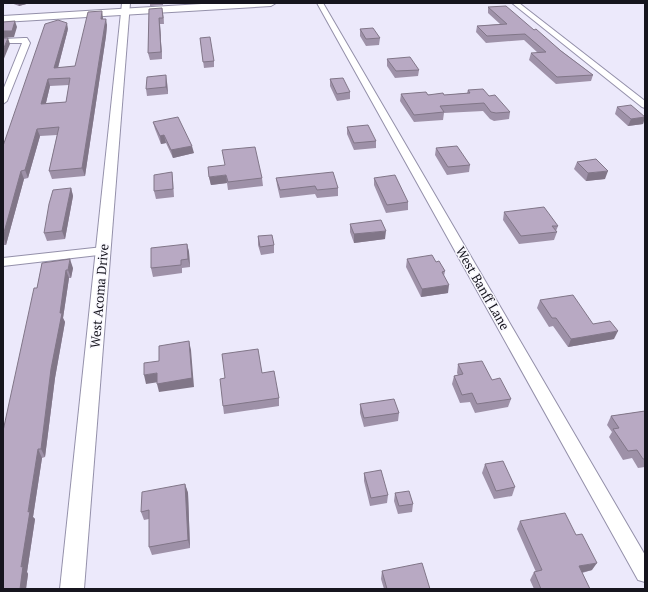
<svg xmlns="http://www.w3.org/2000/svg" width="648" height="592" viewBox="0 0 648 592" font-family="'PT Serif',serif">
	<rect width="100%" height="100%" fill="#ece9fb"/>
	<g fill="none" stroke-linecap="round" stroke-linejoin="round">
		<defs>
			<path id="minor" d="M 317,3 L 323,3 L 645,555 L 645,582 L 638,580 Z
				M 512,3 L 519,3 L 645,101 L 645,108 L 642,107 Z
				M 24,38 L 27,38 L 30,43 L 7,101 L 3,104 L 3,90 L 22,43 L 3,43 L 3,39 Z
				M 103,247 L 107,248 L 109,251 L 107,254 L 3,266 L 3,258 Z"/>
			<path id="tertiary" d="M 122,3 L 130,3 L 84,589 L 60,589 Z"/>
			<path id="primary" d="M 218,3 L 276,3 L 271,6 L 3,22 L 3,16 Z"/>
		</defs>
		<use href="#minor" stroke="#9490aa" stroke-width="2"/>
		<use href="#tertiary" stroke="#9490aa" stroke-width="2"/>
		<use href="#primary" stroke="#9490aa" stroke-width="2"/>
		<use href="#minor" fill="#fff" fill-rule="evenodd"/>
		<use href="#tertiary" fill="#fff" fill-rule="evenodd"/>
		<use href="#primary" fill="#fff" fill-rule="evenodd"/>
	</g>
	<path fill="#9e91a8" fill-rule="evenodd" d="M 11,3 L 30,3 L 19,6 Z
		M 59,3 L 73,3 L 69,4 L 59,4 Z
		M 150,3 L 163,3 L 163,5 L 150,6 Z
		M 488,7 L 534,30 L 593,75 L 591,81 L 556,84 L 529,60 L 531,53 L 538,53 L 524,40 L 486,43 L 476,32 L 477,26 L 500,24 L 488,13 Z
		M 149,9 L 163,14 L 164,24 L 160,24 L 162,59 L 150,60 L 148,53 Z
		M 103,18 L 103,19 L 107,25 L 106,36 L 85,176 L 52,179 L 49,171 L 57,135 L 40,136 L 28,178 L 24,179 L 6,245 L 3,245 L 3,146 L 68,29 L 58,68 L 75,66 ZM 69,85 L 66,102 L 46,103 L 50,86 Z
		M 360,29 L 380,38 L 379,45 L 366,46 L 360,36 Z
		M 200,38 L 214,61 L 214,67 L 204,68 Z
		M 387,59 L 419,70 L 418,76 L 395,78 L 387,66 Z
		M 330,79 L 350,92 L 350,99 L 337,101 L 330,86 Z
		M 167,82 L 168,94 L 147,96 L 146,89 Z
		M 468,90 L 489,96 L 510,112 L 509,119 L 494,121 L 490,119 L 483,111 L 444,113 L 443,120 L 414,122 L 400,101 L 401,94 L 444,95 L 467,93 Z
		M 617,107 L 645,117 L 643,124 L 628,126 L 615,114 Z
		M 153,122 L 194,153 L 173,158 L 166,143 L 161,144 L 155,129 Z
		M 347,127 L 376,141 L 376,148 L 354,150 L 347,134 Z
		M 436,148 L 470,165 L 469,172 L 447,175 L 435,155 Z
		M 577,162 L 605,179 L 586,181 L 574,169 Z
		M 172,172 L 173,180 L 174,197 L 156,199 L 154,191 Z
		M 209,177 L 262,178 L 263,186 L 228,190 L 227,183 L 211,185 Z
		M 276,178 L 338,188 L 338,196 L 317,198 L 315,194 L 280,198 L 277,185 Z
		M 374,178 L 408,202 L 408,210 L 386,213 L 374,185 Z
		M 71,188 L 73,196 L 65,239 L 47,241 L 44,233 Z
		M 504,212 L 558,226 L 556,231 L 557,232 L 554,240 L 519,244 L 503,220 Z
		M 350,224 L 385,239 L 354,243 L 350,232 Z
		M 258,236 L 274,245 L 274,253 L 261,255 L 258,245 Z
		M 187,244 L 189,252 L 190,267 L 182,268 L 182,273 L 153,277 L 151,268 Z
		M 407,259 L 436,262 L 445,271 L 444,276 L 448,293 L 421,297 L 406,267 Z
		M 42,263 L 73,268 L 71,278 L 69,278 L 63,318 L 65,322 L 55,378 L 45,457 L 42,458 L 33,517 L 35,519 L 27,572 L 28,574 L 26,589 L 37,288 Z
		M 540,300 L 593,324 L 614,339 L 568,347 L 553,326 L 549,327 L 537,308 Z
		M 458,364 L 492,380 L 511,399 L 508,407 L 475,413 L 470,402 L 460,403 L 452,384 L 454,376 L 458,375 L 457,373 Z
		M 262,373 L 279,398 L 279,406 L 224,414 L 223,406 L 225,378 Z
		M 360,404 L 399,413 L 398,421 L 364,427 L 360,413 Z
		M 645,411 L 645,467 L 638,468 L 632,458 L 623,460 L 609,437 L 612,432 L 607,425 L 611,416 Z
		M 485,464 L 515,487 L 512,496 L 494,499 L 482,473 Z
		M 364,473 L 388,495 L 387,503 L 370,506 L 364,481 Z
		M 185,484 L 188,493 L 190,548 L 152,555 L 149,547 L 149,519 L 144,520 L 141,512 Z
		M 395,493 L 413,504 L 412,512 L 398,514 L 394,501 Z
		M 520,521 L 592,570 L 582,573 L 590,589 L 534,589 L 530,580 L 534,572 L 536,572 L 517,529 Z
		M 382,571 L 430,589 L 384,589 L 381,579 Z"/>
	<path fill="#817688" d="M 18,3 L 30,3 L 19,6 Z
		M 92,3 L 104,3 L 92,4 Z
		M 162,8 L 163,14 L 164,24 L 163,18 Z
		M 102,11 L 103,18 L 102,25 L 101,19 Z
		M 159,18 L 160,24 L 162,59 L 161,52 Z
		M 106,19 L 107,25 L 106,36 L 85,176 L 82,168 Z
		M 15,21 L 17,27 L 14,37 L 3,38 L 3,31 Z
		M 67,23 L 68,29 L 56,75 L 54,68 Z
		M 8,38 L 10,44 L 3,61 L 3,50 Z
		M 166,75 L 167,82 L 168,94 L 166,87 Z
		M 48,79 L 50,86 L 44,111 L 41,104 Z
		M 645,117 L 643,124 L 628,126 L 631,119 Z
		M 37,129 L 40,136 L 28,178 L 25,170 Z
		M 164,135 L 166,143 L 161,144 L 160,136 Z
		M 192,146 L 194,153 L 173,158 L 171,150 Z
		M 21,171 L 24,179 L 6,245 L 3,236 Z
		M 608,171 L 605,179 L 586,181 L 588,173 Z
		M 226,175 L 227,183 L 211,185 L 209,177 Z
		M 71,188 L 73,196 L 65,239 L 62,231 Z
		M 386,231 L 385,239 L 354,243 L 354,234 Z
		M 187,244 L 189,252 L 190,267 L 188,259 Z
		M 70,259 L 73,268 L 71,278 L 68,270 Z
		M 66,270 L 69,278 L 63,318 L 65,322 L 55,378 L 45,457 L 41,449 L 51,369 Z
		M 449,285 L 448,293 L 421,297 L 422,289 Z
		M 618,331 L 614,339 L 568,347 L 571,339 Z
		M 189,341 L 191,350 L 194,387 L 159,392 L 157,384 Z
		M 157,373 L 159,382 L 146,384 L 144,375 Z
		M 38,449 L 42,458 L 33,517 L 35,519 L 27,572 L 28,574 L 26,589 L 20,589 L 21,567 L 28,512 Z
		M 185,484 L 188,493 L 190,548 L 188,540 Z
		M 597,563 L 592,570 L 575,574 L 579,566 Z"/>
	<path fill="#b8a9c3" stroke="#817688" fill-rule="evenodd" d="M 506,6 L 534,30 L 536,29 L 561,51 L 593,75 L 557,77 L 531,53 L 546,52 L 525,34 L 487,36 L 477,26 L 507,24 L 488,7 Z
		M 162,8 L 163,18 L 159,18 L 161,52 L 148,53 L 149,9 Z
		M 102,11 L 101,19 L 106,19 L 104,30 L 82,168 L 49,171 L 59,127 L 37,129 L 25,170 L 21,171 L 3,236 L 3,146 L 45,24 L 58,20 L 67,23 L 54,68 L 75,66 L 88,12 ZM 70,78 L 66,102 L 41,104 L 48,79 Z
		M 15,21 L 12,31 L 3,31 L 3,22 Z
		M 373,28 L 380,38 L 366,39 L 360,29 Z
		M 210,37 L 214,61 L 203,62 L 200,38 Z
		M 3,38 L 8,38 L 3,50 Z
		M 410,57 L 419,70 L 396,71 L 387,59 Z
		M 166,75 L 166,87 L 146,89 L 147,77 Z
		M 343,78 L 350,92 L 337,94 L 330,79 Z
		M 483,89 L 489,96 L 495,95 L 510,112 L 496,113 L 491,112 L 484,103 L 440,106 L 444,112 L 414,115 L 401,94 L 426,92 L 428,95 L 443,93 L 444,95 L 470,93 L 468,90 Z
		M 631,105 L 645,117 L 631,119 L 617,107 Z
		M 178,117 L 192,146 L 171,150 L 164,135 L 160,136 L 153,122 Z
		M 368,125 L 376,141 L 354,143 L 347,127 Z
		M 457,146 L 470,165 L 448,167 L 436,148 Z
		M 255,147 L 262,178 L 228,182 L 226,175 L 209,177 L 208,167 L 225,165 L 222,150 Z
		M 596,159 L 608,171 L 588,173 L 577,162 Z
		M 172,172 L 173,189 L 154,191 L 154,175 Z
		M 333,172 L 338,188 L 317,190 L 315,186 L 280,190 L 276,178 Z
		M 395,175 L 408,202 L 387,205 L 374,178 Z
		M 71,188 L 62,231 L 44,233 L 49,204 L 53,190 Z
		M 544,207 L 558,226 L 552,226 L 557,232 L 521,236 L 504,212 Z
		M 381,220 L 386,231 L 354,234 L 350,224 Z
		M 272,235 L 274,245 L 260,247 L 258,236 Z
		M 187,244 L 188,259 L 181,260 L 181,265 L 151,268 L 151,248 Z
		M 432,255 L 436,262 L 439,261 L 445,271 L 442,272 L 449,285 L 422,289 L 407,259 Z
		M 70,259 L 68,270 L 66,270 L 60,313 L 62,313 L 51,369 L 41,449 L 38,449 L 28,512 L 30,511 L 21,567 L 23,566 L 20,589 L 3,589 L 3,431 L 34,288 L 37,288 L 42,263 Z
		M 573,295 L 593,324 L 610,321 L 618,331 L 571,339 L 556,318 L 552,318 L 540,300 Z
		M 189,341 L 192,378 L 157,384 L 157,373 L 144,375 L 144,363 L 159,361 L 159,346 Z
		M 258,349 L 262,373 L 274,371 L 279,398 L 223,406 L 220,379 L 225,378 L 222,354 Z
		M 482,361 L 492,380 L 500,378 L 511,399 L 477,404 L 472,393 L 462,395 L 454,376 L 463,374 L 458,364 Z
		M 394,399 L 399,413 L 364,418 L 360,404 Z
		M 645,411 L 645,459 L 643,459 L 637,450 L 628,451 L 613,429 L 619,428 L 611,416 Z
		M 503,461 L 515,487 L 496,491 L 485,464 Z
		M 381,470 L 388,495 L 371,498 L 364,473 Z
		M 185,484 L 188,540 L 149,547 L 149,510 L 141,512 L 142,492 Z
		M 409,491 L 413,504 L 399,506 L 395,493 Z
		M 565,513 L 576,535 L 582,534 L 597,563 L 579,566 L 590,589 L 541,589 L 534,572 L 542,570 L 520,521 Z
		M 422,563 L 430,589 L 387,589 L 382,571 Z"/>
	<g text-anchor="middle" stroke-width="3" stroke-linejoin="round" paint-order="stroke">
		<g font-size="13" fill="#16151e" stroke="#f9f8fe">
			<text transform="translate(483 288) rotate(60)" y="5">West Banff Lane</text>
			<text transform="translate(99 296) rotate(-85)" y="5">West Acoma Drive</text>
		</g>
	</g>
	<rect width="648" height="592" fill="none" stroke="#16151e" stroke-width="8"/>
</svg>
